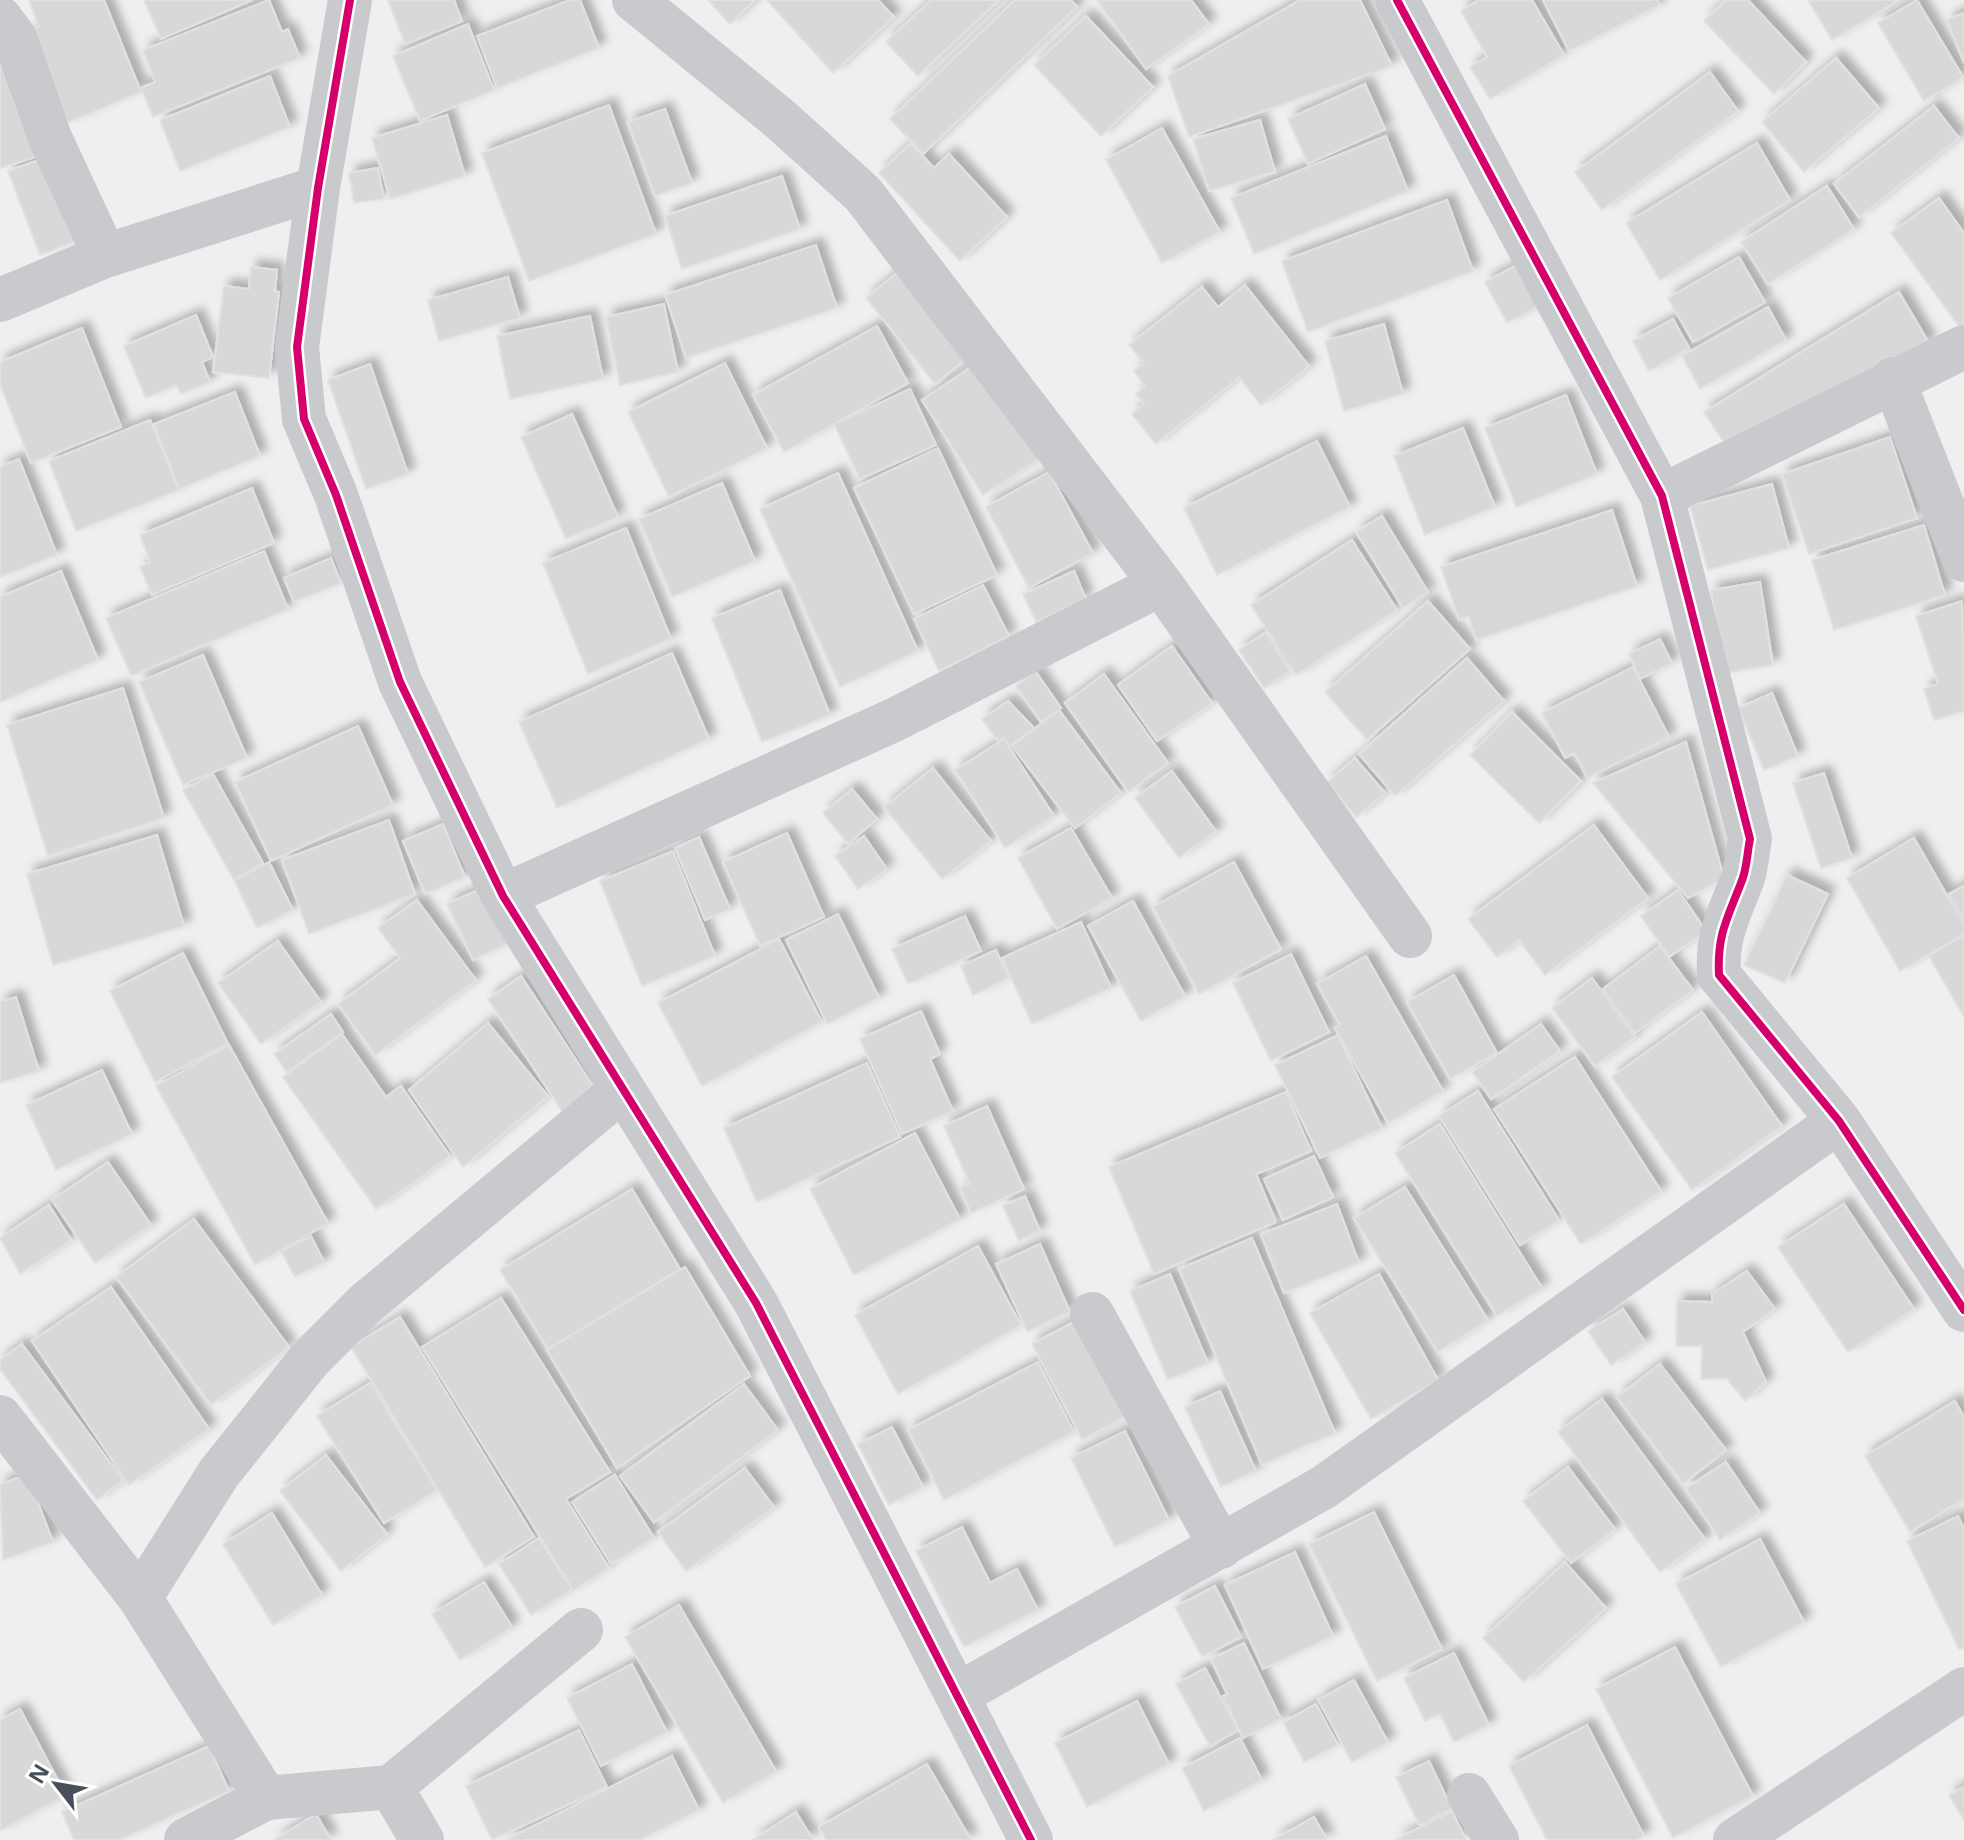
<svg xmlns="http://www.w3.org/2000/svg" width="1964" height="1840" viewBox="0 0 1964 1840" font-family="'Open Sans',sans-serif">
	<defs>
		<filter id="shadow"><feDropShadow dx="7" dy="-7" stdDeviation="4" flood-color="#0004"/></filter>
	</defs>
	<rect width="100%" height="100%" fill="#efefef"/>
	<path fill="#d8d8d9" stroke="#e0e1e2" stroke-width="2" filter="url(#shadow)" d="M 29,0 L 104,0 L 141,92 L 67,123 L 30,31 L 39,27 Z
		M 144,0 L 252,0 L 161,39 Z
		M 269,0 L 282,32 L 288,29 L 300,58 L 153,117 L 141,88 L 155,82 L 143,50 Z
		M 388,0 L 454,0 L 462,21 L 405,44 Z
		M 570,0 L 580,0 L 599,48 L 497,88 L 477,36 Z
		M 708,0 L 755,0 L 730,24 Z
		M 767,0 L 878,0 L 894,17 L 833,73 Z
		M 931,0 L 999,0 L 918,76 L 886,42 Z
		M 1015,0 L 1071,0 L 1077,7 L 923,154 L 890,119 Z
		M 1097,0 L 1191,0 L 1209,24 L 1146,69 Z
		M 1300,0 L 1360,0 L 1392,66 L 1189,137 L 1168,76 Z
		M 1479,0 L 1532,0 L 1564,55 L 1490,99 L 1470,67 L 1487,57 L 1461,11 Z
		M 1543,0 L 1657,0 L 1660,5 L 1569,51 Z
		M 1726,0 L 1748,0 L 1806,62 L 1774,94 L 1704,21 Z
		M 1808,0 L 1899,0 L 1832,40 Z
		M 1917,0 L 1963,77 L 1924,101 L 1878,23 Z
		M 1964,13 L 1964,63 L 1947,20 Z
		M 1086,16 L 1153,87 L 1101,136 L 1034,65 Z
		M 468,24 L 494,90 L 420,121 L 393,56 Z
		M 1836,58 L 1879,108 L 1804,172 L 1762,122 Z
		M 6,63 L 35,157 L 0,168 L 0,65 Z
		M 1710,72 L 1738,111 L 1602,210 L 1575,172 Z
		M 270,76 L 290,127 L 180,171 L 160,120 Z
		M 1365,84 L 1385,129 L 1308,164 L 1288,119 Z
		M 609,105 L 656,234 L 529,281 L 482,153 Z
		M 1934,106 L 1959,138 L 1859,217 L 1834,184 Z
		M 665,109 L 692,183 L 655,196 L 628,122 Z
		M 447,115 L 465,176 L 390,199 L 372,138 Z
		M 1260,120 L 1275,172 L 1209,191 L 1193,139 Z
		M 1162,128 L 1220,232 L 1162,263 L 1106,160 Z
		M 1386,136 L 1408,191 L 1254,254 L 1231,198 Z
		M 911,143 L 934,168 L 949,154 L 1007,217 L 960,261 L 879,173 Z
		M 1757,143 L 1790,200 L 1660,280 L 1626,223 Z
		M 44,158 L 76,241 L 40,255 L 8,171 Z
		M 378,168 L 384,199 L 354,203 L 349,173 Z
		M 782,176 L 800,229 L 682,269 L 665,216 Z
		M 1827,186 L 1854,229 L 1768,284 L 1741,242 Z
		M 1939,198 L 1964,233 L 1964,327 L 1961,329 L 1891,233 Z
		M 1447,200 L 1473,271 L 1308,332 L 1282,261 Z
		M 816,245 L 837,308 L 686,358 L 665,295 Z
		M 1739,257 L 1765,302 L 1693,342 L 1668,298 Z
		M 1515,266 L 1537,307 L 1507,323 L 1485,282 Z
		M 251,267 L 277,270 L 275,291 L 279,292 L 269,378 L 213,372 L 224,286 L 249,289 Z
		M 901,270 L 970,356 L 935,384 L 866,298 Z
		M 508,277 L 520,318 L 439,341 L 428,300 Z
		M 1245,285 L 1309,366 L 1261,405 L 1239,377 L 1156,444 L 1132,414 L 1144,404 L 1136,394 L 1145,386 L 1134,371 L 1144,363 L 1129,345 L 1202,287 L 1218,307 Z
		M 1899,292 L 1929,343 L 1734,458 L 1704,412 Z
		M 664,304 L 678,372 L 620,385 L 606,317 Z
		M 1768,307 L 1786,340 L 1700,389 L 1682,356 Z
		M 196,315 L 213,357 L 202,362 L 210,382 L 181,394 L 176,385 L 146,398 L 124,346 Z
		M 590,316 L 603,379 L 510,399 L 497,336 Z
		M 1673,319 L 1689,348 L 1649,371 L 1633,341 Z
		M 1384,324 L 1403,394 L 1344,411 L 1325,341 Z
		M 877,326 L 908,383 L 784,452 L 753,395 Z
		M 82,328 L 121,427 L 31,463 L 0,384 L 0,362 Z
		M 979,362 L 1040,458 L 983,495 L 922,400 Z
		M 725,363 L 767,448 L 669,497 L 628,412 Z
		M 370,364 L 408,474 L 366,489 L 328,380 Z
		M 910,389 L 936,445 L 860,479 L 834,424 Z
		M 235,392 L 260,456 L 179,489 L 154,424 Z
		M 1566,395 L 1597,474 L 1516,507 L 1485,428 Z
		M 572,414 L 618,517 L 566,539 L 521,437 Z
		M 150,420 L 179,490 L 76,531 L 49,461 Z
		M 1463,428 L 1495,507 L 1425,535 L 1394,456 Z
		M 1890,437 L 1917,518 L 1809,554 L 1782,474 Z
		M 1317,441 L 1350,507 L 1217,575 L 1184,508 Z
		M 938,448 L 997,575 L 914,614 L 854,488 Z
		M 19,459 L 57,555 L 0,577 L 0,467 Z
		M 1049,472 L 1093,553 L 1029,588 L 986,507 Z
		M 838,473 L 918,651 L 840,687 L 760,509 Z
		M 722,483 L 755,561 L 672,597 L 639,519 Z
		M 1772,484 L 1789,548 L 1708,570 L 1690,506 Z
		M 252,488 L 274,543 L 152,595 L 140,567 L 150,562 L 140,535 Z
		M 1612,510 L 1637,586 L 1476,640 L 1469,617 L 1459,620 L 1441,567 Z
		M 1382,516 L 1428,592 L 1403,608 L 1356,532 Z
		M 1924,525 L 1945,595 L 1834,630 L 1812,560 Z
		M 626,528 L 671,639 L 588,674 L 543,563 Z
		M 1352,540 L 1397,610 L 1296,675 L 1251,605 Z
		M 264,551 L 288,609 L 131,676 L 106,618 Z
		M 331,558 L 341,583 L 294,602 L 284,578 Z
		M 61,571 L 98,660 L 0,702 L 0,597 Z
		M 1074,571 L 1086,599 L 1036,622 L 1023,594 Z
		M 1760,582 L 1773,665 L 1724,673 L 1711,590 Z
		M 983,585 L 1009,636 L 939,671 L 914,619 Z
		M 780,590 L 830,715 L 762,742 L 712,618 Z
		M 1428,601 L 1470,649 L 1367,740 L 1325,692 Z
		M 1962,601 L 1964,711 L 1934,720 L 1924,689 L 1938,684 L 1916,616 Z
		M 1266,632 L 1290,671 L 1264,688 L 1239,650 Z
		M 1660,639 L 1672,663 L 1640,679 L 1629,654 Z
		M 1172,646 L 1212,703 L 1157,741 L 1118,685 Z
		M 672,653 L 709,739 L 557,808 L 519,722 Z
		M 203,655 L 247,758 L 183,785 L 139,682 Z
		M 1467,658 L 1504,701 L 1395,796 L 1359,754 Z
		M 1633,667 L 1669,737 L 1587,778 L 1575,753 L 1565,758 L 1542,713 Z
		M 1036,672 L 1061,708 L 1041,722 L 1016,686 Z
		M 1104,674 L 1168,763 L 1128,792 L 1065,703 Z
		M 123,688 L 164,818 L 48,856 L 7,725 Z
		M 1772,693 L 1798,756 L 1764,770 L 1738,708 Z
		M 1008,701 L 1034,728 L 1010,746 L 1004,738 L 999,742 L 982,719 Z
		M 1059,710 L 1121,793 L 1075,828 L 1012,746 Z
		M 1512,712 L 1581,781 L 1539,823 L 1470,755 Z
		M 358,726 L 393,805 L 271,861 L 235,782 Z
		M 1004,739 L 1054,816 L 1005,848 L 955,770 Z
		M 1686,742 L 1724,878 L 1688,898 L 1593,783 Z
		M 1355,758 L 1385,793 L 1356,817 L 1327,782 Z
		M 933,768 L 991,841 L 942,879 L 884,807 Z
		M 1172,771 L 1216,831 L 1179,858 L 1135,798 Z
		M 1824,773 L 1852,858 L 1821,868 L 1793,783 Z
		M 213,774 L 263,863 L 234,880 L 183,790 Z
		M 852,789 L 877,819 L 848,844 L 823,813 Z
		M 389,820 L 415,894 L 309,934 L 282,860 Z
		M 443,824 L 465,877 L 425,894 L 403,841 Z
		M 1594,825 L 1648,898 L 1545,975 L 1519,940 L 1497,957 L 1468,919 Z
		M 1071,828 L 1112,898 L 1057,929 L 1018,858 Z
		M 787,833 L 824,917 L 760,946 L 723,862 Z
		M 157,835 L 184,926 L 53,965 L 27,874 Z
		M 864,836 L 887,869 L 858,889 L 835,856 Z
		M 699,837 L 730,909 L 705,920 L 675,848 Z
		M 1914,838 L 1964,925 L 1964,934 L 1900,971 L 1847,878 Z
		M 673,851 L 715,956 L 642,986 L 600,881 Z
		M 269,862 L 293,910 L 257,928 L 234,880 Z
		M 1234,862 L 1281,949 L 1199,994 L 1153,907 Z
		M 1787,875 L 1828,894 L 1785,983 L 1744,965 Z
		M 1964,886 L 1964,920 L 1949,894 Z
		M 482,888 L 507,944 L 473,960 L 447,904 Z
		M 1678,890 L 1706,931 L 1669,957 L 1641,916 Z
		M 417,900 L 476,980 L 375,1055 L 338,1004 L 400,958 L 378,928 Z
		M 1133,901 L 1185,996 L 1141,1021 L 1088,926 Z
		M 838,914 L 879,998 L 827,1024 L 786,940 Z
		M 965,916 L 981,951 L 908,984 L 892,949 Z
		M 1081,922 L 1111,988 L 1032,1024 L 1002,958 Z
		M 1964,935 L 1964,1017 L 1929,956 Z
		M 779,939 L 822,1022 L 702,1086 L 658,1003 Z
		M 278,941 L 321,1002 L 261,1044 L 218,983 Z
		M 1660,946 L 1693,990 L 1635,1033 L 1603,989 Z
		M 996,950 L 1009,978 L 973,995 L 961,966 Z
		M 183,953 L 228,1044 L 155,1082 L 110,991 Z
		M 1291,954 L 1329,1032 L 1271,1061 L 1233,983 Z
		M 1366,956 L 1443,1091 L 1388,1123 L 1335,1028 L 1340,1025 L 1317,984 Z
		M 1454,975 L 1497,1053 L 1450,1079 L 1407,1002 Z
		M 521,976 L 595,1089 L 562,1111 L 488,999 Z
		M 1592,978 L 1635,1037 L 1595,1066 L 1552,1008 Z
		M 16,997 L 39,1071 L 0,1083 L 0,1002 Z
		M 921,1011 L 940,1054 L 930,1059 L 953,1111 L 902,1134 L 860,1039 Z
		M 1702,1012 L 1782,1126 L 1692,1190 L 1612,1077 Z
		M 331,1014 L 343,1032 L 287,1072 L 274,1054 Z
		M 488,1023 L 548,1096 L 463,1167 L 409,1090 Z
		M 1541,1024 L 1560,1051 L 1491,1099 L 1472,1072 Z
		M 342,1034 L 386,1097 L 401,1086 L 450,1156 L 376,1209 L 283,1077 Z
		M 1338,1035 L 1382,1128 L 1320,1158 L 1275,1065 Z
		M 229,1045 L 328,1223 L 255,1265 L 156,1086 Z
		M 1575,1057 L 1661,1191 L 1581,1244 L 1494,1109 Z
		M 867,1063 L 900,1137 L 757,1202 L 724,1128 Z
		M 102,1070 L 132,1134 L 56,1170 L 26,1105 Z
		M 1478,1091 L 1559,1220 L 1520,1245 L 1439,1116 Z
		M 1286,1092 L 1311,1151 L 1256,1174 L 1276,1222 L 1154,1274 L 1109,1167 Z
		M 987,1106 L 1024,1189 L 971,1213 L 960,1188 L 970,1184 L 944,1126 Z
		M 1440,1124 L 1542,1288 L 1497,1316 L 1395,1153 Z
		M 915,1133 L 960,1219 L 854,1275 L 810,1189 Z
		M 1314,1156 L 1333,1197 L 1283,1220 L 1264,1179 Z
		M 108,1162 L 151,1225 L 95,1263 L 52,1200 Z
		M 1405,1187 L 1488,1320 L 1438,1352 L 1354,1218 Z
		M 632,1189 L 680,1269 L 548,1349 L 500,1270 Z
		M 1025,1196 L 1040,1231 L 1019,1241 L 1003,1206 Z
		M 1337,1204 L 1359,1263 L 1284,1293 L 1261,1234 Z
		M 1844,1204 L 1914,1309 L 1848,1352 L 1778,1247 Z
		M 49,1205 L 71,1240 L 20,1274 L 0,1238 Z
		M 194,1219 L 289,1347 L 211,1405 L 116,1277 Z
		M 311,1236 L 324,1262 L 295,1277 L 281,1251 Z
		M 1252,1238 L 1335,1433 L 1262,1465 L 1179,1269 Z
		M 1040,1244 L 1070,1312 L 1027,1332 L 996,1264 Z
		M 978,1246 L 1021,1325 L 898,1394 L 855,1315 Z
		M 685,1267 L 750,1376 L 617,1468 L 547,1350 Z
		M 1747,1271 L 1775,1309 L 1743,1332 L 1766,1382 L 1745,1401 L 1727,1379 L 1701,1379 L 1702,1346 L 1676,1346 L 1677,1301 L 1712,1302 L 1712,1294 Z
		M 1170,1274 L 1208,1363 L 1168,1380 L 1130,1291 Z
		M 1379,1274 L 1438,1380 L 1371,1419 L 1310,1313 Z
		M 111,1287 L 209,1429 L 129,1485 L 32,1341 Z
		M 501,1298 L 610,1472 L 566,1499 L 609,1568 L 573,1590 L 422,1347 Z
		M 1623,1309 L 1645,1342 L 1611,1365 L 1588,1331 Z
		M 400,1317 L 534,1537 L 485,1567 L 351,1347 Z
		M 1075,1321 L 1125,1417 L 1082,1440 L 1032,1344 Z
		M 22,1344 L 123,1480 L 97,1500 L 0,1369 L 0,1360 Z
		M 1038,1362 L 1074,1432 L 944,1500 L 908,1430 Z
		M 1660,1364 L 1726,1450 L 1683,1484 L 1617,1397 Z
		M 370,1383 L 437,1490 L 384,1523 L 317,1416 Z
		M 744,1384 L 778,1430 L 654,1522 L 620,1476 Z
		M 1220,1391 L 1256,1471 L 1221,1487 L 1185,1407 Z
		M 1602,1399 L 1705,1539 L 1660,1572 L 1558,1432 Z
		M 1955,1401 L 1964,1417 L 1964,1498 L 1910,1532 L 1865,1456 Z
		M 892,1427 L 923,1487 L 889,1505 L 858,1444 Z
		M 1125,1431 L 1169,1520 L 1115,1547 L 1071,1458 Z
		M 326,1455 L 387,1534 L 341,1571 L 280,1491 Z
		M 1726,1462 L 1760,1513 L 1720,1540 L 1686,1488 Z
		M 1568,1467 L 1615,1529 L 1571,1563 L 1523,1501 Z
		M 745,1468 L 774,1507 L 686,1571 L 658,1532 Z
		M 27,1474 L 53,1542 L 3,1560 L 0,1485 Z
		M 615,1475 L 654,1538 L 611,1564 L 572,1502 Z
		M 1374,1512 L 1442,1649 L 1377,1681 L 1309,1544 Z
		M 272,1513 L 322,1595 L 273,1625 L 223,1544 Z
		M 1958,1516 L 1964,1529 L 1964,1647 L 1959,1649 L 1907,1541 Z
		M 962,1527 L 990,1583 L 1017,1569 L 1038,1610 L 964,1647 L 916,1551 Z
		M 539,1538 L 572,1589 L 531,1615 L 499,1564 Z
		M 1760,1539 L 1804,1622 L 1721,1667 L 1676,1584 Z
		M 1295,1552 L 1333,1636 L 1263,1669 L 1225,1585 Z
		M 1565,1562 L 1606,1608 L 1524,1682 L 1483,1638 Z
		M 484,1582 L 512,1627 L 460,1660 L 432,1614 Z
		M 1215,1586 L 1241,1637 L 1202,1657 L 1175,1607 Z
		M 679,1605 L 776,1771 L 723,1803 L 625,1637 Z
		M 1244,1643 L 1281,1719 L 1243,1738 L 1223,1696 L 1227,1694 L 1211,1659 Z
		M 1675,1647 L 1753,1796 L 1673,1838 L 1596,1689 Z
		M 1454,1653 L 1489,1725 L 1454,1742 L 1440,1714 L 1425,1721 L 1404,1678 Z
		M 632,1664 L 667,1732 L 601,1766 L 567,1698 Z
		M 1205,1668 L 1238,1730 L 1210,1746 L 1176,1684 Z
		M 1354,1680 L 1388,1742 L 1352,1762 L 1318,1700 Z
		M 1137,1701 L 1169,1764 L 1087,1807 L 1055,1743 Z
		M 1316,1704 L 1338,1745 L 1304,1762 L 1283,1722 Z
		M 20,1709 L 66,1795 L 0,1831 L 0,1720 Z
		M 1587,1725 L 1644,1836 L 1636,1840 L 1547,1840 L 1509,1766 Z
		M 579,1730 L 607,1787 L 492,1840 L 466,1786 Z
		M 1240,1738 L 1262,1780 L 1204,1811 L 1182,1768 Z
		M 209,1746 L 229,1791 L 119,1840 L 74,1840 L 62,1812 Z
		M 672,1756 L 699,1810 L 640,1840 L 506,1840 Z
		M 1429,1761 L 1452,1809 L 1419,1825 L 1396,1777 Z
		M 927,1764 L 971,1840 L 826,1840 L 819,1827 Z
		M 1964,1787 L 1964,1820 L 1949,1795 Z
		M 1452,1811 L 1466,1840 L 1395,1840 Z
		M 796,1812 L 813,1840 L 753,1840 Z
		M 316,1814 L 331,1840 L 274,1840 Z
		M 1314,1817 L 1327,1840 L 1273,1840 Z"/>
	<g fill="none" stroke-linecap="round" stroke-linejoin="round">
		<path stroke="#c9cacd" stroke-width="44" d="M 350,0 L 318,188 L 297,347 L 304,419 L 336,495 L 400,682 L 503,896 L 756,1303 L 1031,1840
			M 634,0 L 780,119 L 863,194 L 1161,584 L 1410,936
			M 1397,0 L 1662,496 L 1750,839 C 1747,853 1747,870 1741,883 C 1727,919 1717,935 1719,975 L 1839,1121 L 1964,1310
			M 0,18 L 15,38 L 50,138 L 105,256
			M 0,300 L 105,256 L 318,188
			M 1893,379 L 1964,560
			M 1662,496 L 1964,347
			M 503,896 L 894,720 L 1161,584
			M 1092,1314 L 1221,1547
			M 0,1417 L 140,1598 L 266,1798
			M 140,1598 L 219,1473 L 310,1359 L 364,1305 L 623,1089
			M 957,1695 L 1324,1487 L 1839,1121
			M 391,1787 L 422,1840
			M 1469,1795 L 1497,1840
			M 186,1840 L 266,1798 L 391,1787 L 581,1630
			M 1735,1840 L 1964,1689"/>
		<defs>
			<path id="cycleway" d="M 350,0 L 318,188 L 297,347 L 304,419 L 336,495 L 400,682 L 503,896 L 756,1303 L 1031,1840
				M 1397,0 L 1662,496 L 1750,839 C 1747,853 1747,870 1741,883 C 1727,919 1717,935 1719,975 L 1839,1121 L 1964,1310"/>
		</defs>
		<use href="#cycleway" stroke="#fff" stroke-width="13"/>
		<use href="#cycleway" stroke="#d6006c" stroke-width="8"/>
	</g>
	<g transform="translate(56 1784) rotate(301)" stroke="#ffffff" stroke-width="6" paint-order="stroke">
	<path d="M0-6L14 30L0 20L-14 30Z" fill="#47505a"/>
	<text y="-12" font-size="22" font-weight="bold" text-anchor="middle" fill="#47505a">N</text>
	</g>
</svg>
